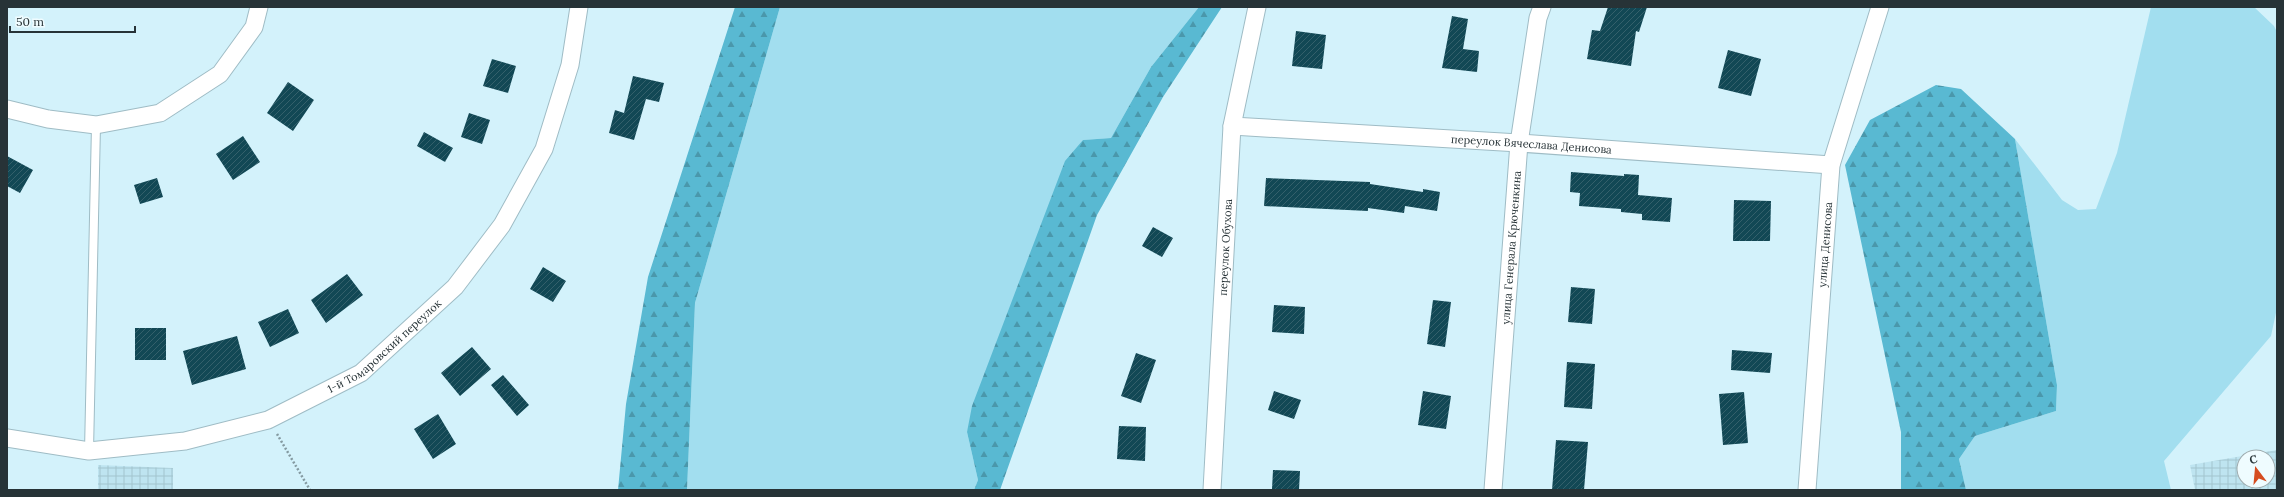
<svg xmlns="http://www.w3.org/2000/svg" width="2284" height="497" viewBox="0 0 2284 497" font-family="Lora,serif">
	<defs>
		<pattern id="industrial-grid" width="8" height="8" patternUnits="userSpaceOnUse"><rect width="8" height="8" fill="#bee4f0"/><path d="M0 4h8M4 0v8" fill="none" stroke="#a3c4ce"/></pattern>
		<pattern id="forest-firs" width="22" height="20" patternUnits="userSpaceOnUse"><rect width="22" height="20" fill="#59b9d2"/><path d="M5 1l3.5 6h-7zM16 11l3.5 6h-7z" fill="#4a97ab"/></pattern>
		<pattern id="building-hatch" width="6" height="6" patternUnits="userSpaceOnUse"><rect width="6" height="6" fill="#124855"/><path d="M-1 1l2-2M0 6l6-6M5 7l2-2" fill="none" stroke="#34606b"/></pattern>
	</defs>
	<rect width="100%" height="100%" fill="#d3f2fb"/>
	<path fill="url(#industrial-grid)" fill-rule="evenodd" d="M 2277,450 L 2277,490 L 2195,490 L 2190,465 ZM 2244,457 L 2268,457 L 2268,481 L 2244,481 Z
		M 98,465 L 173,468 L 173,490 L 98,490 Z"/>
	<path fill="#a2deef" d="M 780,7 L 1199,7 L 1151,67 L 1111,138 L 1083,140 L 967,432 L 978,480 L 974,490 L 687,490 L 695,303 Z
		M 2151,7 L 2254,7 L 2274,26 L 2277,32 L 2277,308 L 2271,336 L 2164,461 L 2171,490 L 1966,490 L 1959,459 L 1975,436 L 2056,411 L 2057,385 L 2015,139 L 2062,200 L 2078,210 L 2096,209 L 2117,153 Z"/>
	<path fill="url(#forest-firs)" d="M 735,7 L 780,7 L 695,303 L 687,490 L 618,490 L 626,404 L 648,277 Z
		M 1199,7 L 1222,7 L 1163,97 L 1097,215 L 1000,490 L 974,490 L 978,480 L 967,432 L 972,406 L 1065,161 L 1083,140 L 1111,138 L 1151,67 Z
		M 1936,85 L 1961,89 L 2015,139 L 2057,385 L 2056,411 L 1975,436 L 1959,459 L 1966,490 L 1901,490 L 1901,432 L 1845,165 L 1870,120 Z"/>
	<path fill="url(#building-hatch)" d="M 1608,7 L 1647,7 L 1639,32 L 1636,31 L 1631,66 L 1587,59 L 1592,30 L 1600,31 Z
		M 1452,16 L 1468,19 L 1463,49 L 1479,51 L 1477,72 L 1442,68 Z
		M 1296,31 L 1326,35 L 1322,69 L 1292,66 Z
		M 1728,50 L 1761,59 L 1751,96 L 1718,88 Z
		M 492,59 L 516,66 L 508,93 L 483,86 Z
		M 633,76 L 664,83 L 659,102 L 646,99 L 634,140 L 609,133 L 615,110 L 624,113 Z
		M 288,82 L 314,100 L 293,131 L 267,113 Z
		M 469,113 L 490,120 L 482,144 L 461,137 Z
		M 424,132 L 453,148 L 445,162 L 417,146 Z
		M 243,136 L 260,162 L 233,180 L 216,154 Z
		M 7,156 L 33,170 L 20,193 L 7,186 Z
		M 1571,172 L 1624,176 L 1624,174 L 1639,175 L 1638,195 L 1672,198 L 1670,222 L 1642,220 L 1642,214 L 1621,212 L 1621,209 L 1579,206 L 1580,193 L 1570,192 Z
		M 157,178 L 163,197 L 140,204 L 134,185 Z
		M 1266,178 L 1370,182 L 1370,184 L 1423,192 L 1423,189 L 1440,192 L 1437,211 L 1405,206 L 1404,213 L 1368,208 L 1368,211 L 1264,206 Z
		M 1734,200 L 1771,201 L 1770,241 L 1733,241 Z
		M 1153,227 L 1173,238 L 1162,257 L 1142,246 Z
		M 543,267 L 566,281 L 553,302 L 530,289 Z
		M 347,274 L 363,295 L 326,323 L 311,300 Z
		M 1571,287 L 1595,289 L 1592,324 L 1568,322 Z
		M 1433,300 L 1451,302 L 1445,347 L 1427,344 Z
		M 1274,305 L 1305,307 L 1304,334 L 1272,332 Z
		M 288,309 L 299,333 L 270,347 L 258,322 Z
		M 135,328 L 166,328 L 166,360 L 135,360 Z
		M 237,336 L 246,369 L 192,385 L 183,351 Z
		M 472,347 L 491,369 L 460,396 L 441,373 Z
		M 1732,350 L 1772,353 L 1770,373 L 1731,370 Z
		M 1136,353 L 1156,360 L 1141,403 L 1121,396 Z
		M 1567,362 L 1595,364 L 1592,409 L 1564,407 Z
		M 503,375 L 529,405 L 517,416 L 491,385 Z
		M 1274,391 L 1301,400 L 1294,419 L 1268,410 Z
		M 1423,391 L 1451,396 L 1446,429 L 1418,425 Z
		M 1744,392 L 1748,443 L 1723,445 L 1719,394 Z
		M 438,414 L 456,444 L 433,459 L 414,429 Z
		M 1119,426 L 1146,427 L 1145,461 L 1117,459 Z
		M 1556,440 L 1588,442 L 1584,490 L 1552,490 Z
		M 1273,470 L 1300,471 L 1299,490 L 1272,489 Z"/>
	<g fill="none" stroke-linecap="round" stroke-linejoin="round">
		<defs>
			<path id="service" d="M 89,451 L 96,125"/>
			<g id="minor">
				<path d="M 7,109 L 48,119 L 96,125 L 160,113 L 220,74 L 254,27 L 259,7"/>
				<path id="s1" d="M 1232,126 L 1519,143 L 1831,165"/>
				<path id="s2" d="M 7,438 L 89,451 L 185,441 L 268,420 L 361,373 L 455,287 L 502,225 L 544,149 L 570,65 L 579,7"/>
				<path id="s3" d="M 1212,490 L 1232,126 L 1257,7"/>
				<path id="s4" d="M 1493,490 L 1519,143 L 1538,18 L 1542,7"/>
				<path id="s5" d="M 1807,490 L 1831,165 L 1880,7"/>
			</g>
		</defs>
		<use href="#service" stroke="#9fbcc5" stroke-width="10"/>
		<use href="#minor" stroke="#9fbcc5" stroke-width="19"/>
		<path stroke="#849aa1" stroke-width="2.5" stroke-dasharray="2 2" stroke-linecap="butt" d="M 277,434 L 310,490"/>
		<use href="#service" stroke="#fff" stroke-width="8"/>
		<use href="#minor" stroke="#fff" stroke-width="17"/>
	</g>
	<g text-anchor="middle" stroke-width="4" stroke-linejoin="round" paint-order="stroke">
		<g font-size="11" fill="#273337" stroke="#effcff">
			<text dy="4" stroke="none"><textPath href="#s1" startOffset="300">переулок Вячеслава Денисова</textPath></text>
			<text dy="4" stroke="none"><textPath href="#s5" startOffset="246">улица Денисова</textPath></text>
			<text dy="4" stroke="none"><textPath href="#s3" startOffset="243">переулок Обухова</textPath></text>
			<text dy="4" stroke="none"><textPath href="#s4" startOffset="243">улица Генерала Крюченкина</textPath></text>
			<text dy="4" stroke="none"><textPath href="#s2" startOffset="404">1-й Томаровский переулок</textPath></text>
		</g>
	</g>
	<rect width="2284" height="497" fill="none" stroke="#273337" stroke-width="16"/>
	<g transform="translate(2256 469) rotate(344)"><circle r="19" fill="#effcff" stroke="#9facaf"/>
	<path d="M0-3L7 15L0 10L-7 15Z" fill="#d54d21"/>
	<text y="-6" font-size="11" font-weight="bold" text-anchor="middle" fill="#273337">С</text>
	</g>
	<path d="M10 26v6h125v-6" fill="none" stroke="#273337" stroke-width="2"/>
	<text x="16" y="26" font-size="12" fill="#273337" stroke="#effcff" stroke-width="3" paint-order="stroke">50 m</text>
</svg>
